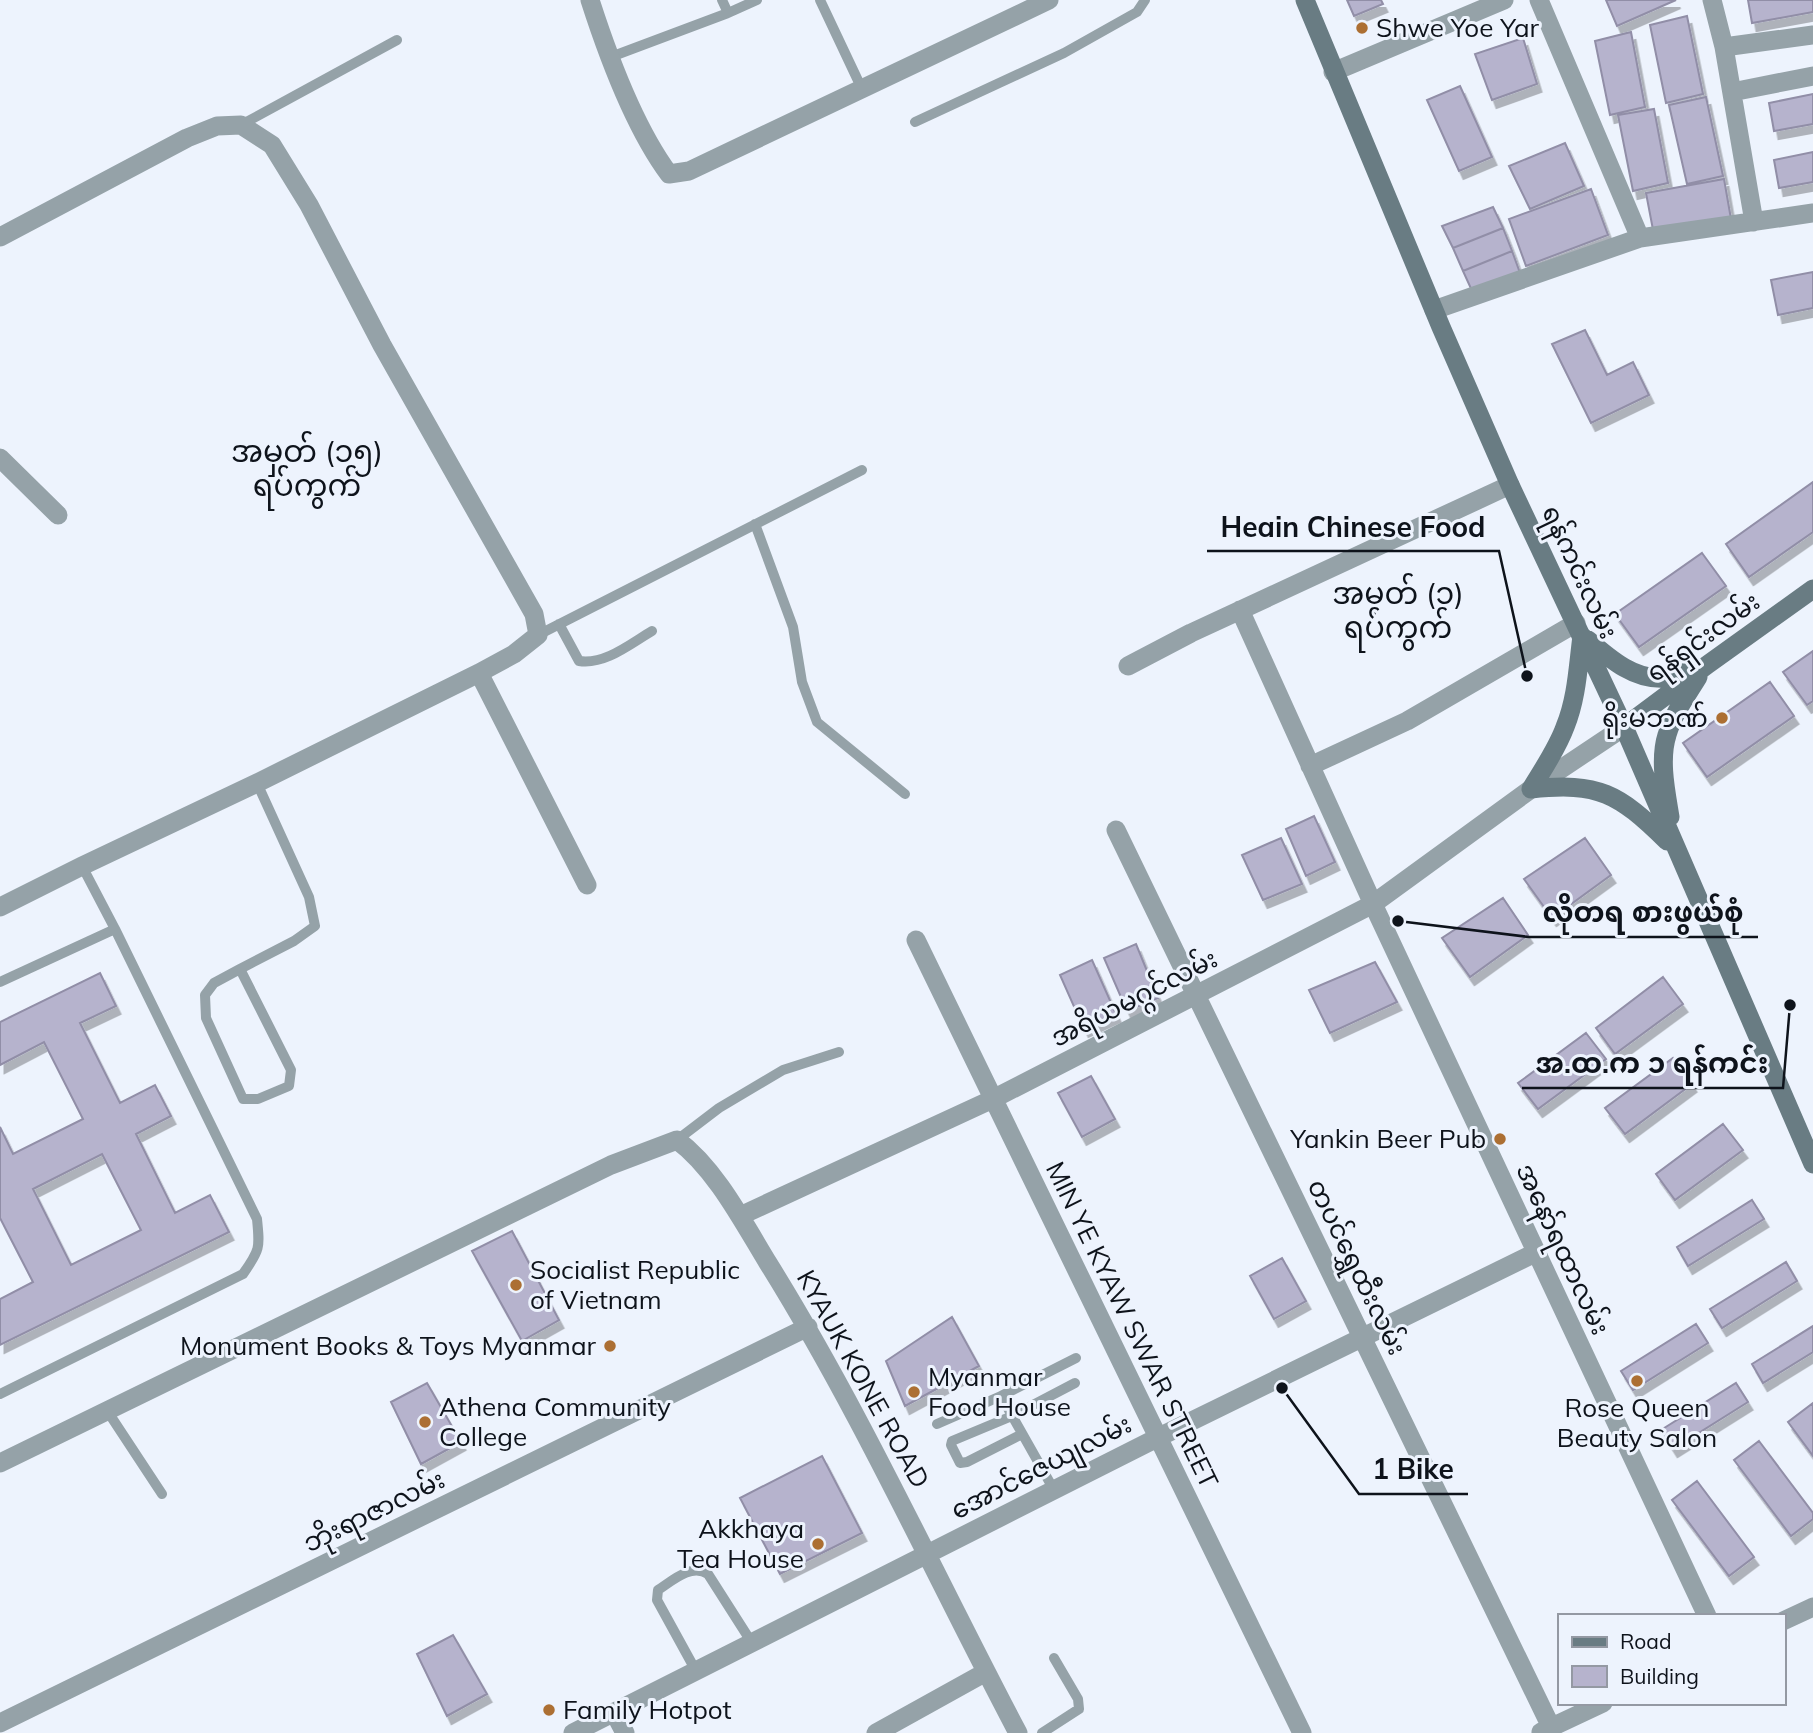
<svg xmlns="http://www.w3.org/2000/svg" width="1813" height="1733" viewBox="0 0 1813 1733" font-family="Mulish,'Noto Sans Myanmar',sans-serif">
	<defs>
		<filter id="shadow"><feDropShadow dx="4.5" dy="8" stdDeviation="0" flood-color="#0004"/></filter>
	</defs>
	<rect width="100%" height="100%" fill="#edf3fd"/>
	<path fill="#b6b3cd" stroke="#918ea7" stroke-width="2" fill-rule="evenodd" filter="url(#shadow)" d="M 1347,0 L 1381,0 L 1383,4 L 1354,16 Z
		M 1606,0 L 1676,0 L 1617,26 Z
		M 1748,0 L 1813,0 L 1813,12 L 1752,23 Z
		M 1687,16 L 1703,94 L 1666,103 L 1650,25 Z
		M 1631,32 L 1645,107 L 1610,115 L 1595,41 Z
		M 1523,38 L 1537,84 L 1492,100 L 1475,54 Z
		M 1460,86 L 1492,157 L 1459,171 L 1427,100 Z
		M 1813,94 L 1813,124 L 1774,131 L 1769,103 Z
		M 1706,97 L 1723,176 L 1687,184 L 1669,105 Z
		M 1654,109 L 1668,183 L 1633,191 L 1618,115 Z
		M 1565,143 L 1584,186 L 1530,209 L 1509,166 Z
		M 1813,152 L 1813,182 L 1779,188 L 1774,160 Z
		M 1724,179 L 1731,219 L 1654,235 L 1646,193 Z
		M 1591,189 L 1608,235 L 1526,266 L 1509,219 Z
		M 1493,207 L 1503,228 L 1453,248 L 1442,226 Z
		M 1503,228 L 1512,251 L 1463,271 L 1453,248 Z
		M 1512,251 L 1520,273 L 1473,293 L 1463,271 Z
		M 1813,272 L 1813,308 L 1778,315 L 1771,280 Z
		M 1585,330 L 1607,375 L 1633,362 L 1649,395 L 1591,423 L 1552,344 Z
		M 1813,482 L 1813,532 L 1749,577 L 1726,544 Z
		M 1702,553 L 1726,586 L 1639,647 L 1615,614 Z
		M 1813,651 L 1813,701 L 1807,705 L 1783,672 Z
		M 1770,682 L 1794,716 L 1707,777 L 1683,743 Z
		M 1314,816 L 1335,862 L 1306,876 L 1286,829 Z
		M 1281,838 L 1302,884 L 1263,900 L 1242,855 Z
		M 1585,838 L 1611,875 L 1552,918 L 1524,879 Z
		M 1503,898 L 1528,935 L 1470,977 L 1442,938 Z
		M 1136,944 L 1158,998 L 1127,1011 L 1104,958 Z
		M 1092,960 L 1116,1014 L 1084,1029 L 1060,975 Z
		M 1375,962 L 1397,1002 L 1330,1033 L 1309,990 Z
		M 100,973 L 116,1006 L 80,1023 L 120,1103 L 155,1085 L 171,1116 L 136,1134 L 175,1213 L 210,1195 L 229,1232 L 0,1345 L 0,1299 L 33,1282 L 0,1218 L 0,1127 L 13,1154 L 83,1119 L 44,1042 L 0,1065 L 0,1022 ZM 102,1154 L 141,1230 L 71,1265 L 33,1189 Z
		M 1663,977 L 1683,1004 L 1615,1054 L 1596,1028 Z
		M 1586,1033 L 1606,1059 L 1538,1109 L 1518,1083 Z
		M 1673,1058 L 1692,1084 L 1625,1134 L 1605,1108 Z
		M 1091,1076 L 1115,1119 L 1082,1137 L 1058,1093 Z
		M 1723,1124 L 1743,1150 L 1675,1200 L 1656,1174 Z
		M 1752,1200 L 1764,1219 L 1688,1266 L 1677,1247 Z
		M 512,1231 L 559,1320 L 522,1341 L 472,1251 Z
		M 1282,1258 L 1306,1301 L 1274,1319 L 1250,1276 Z
		M 1786,1262 L 1797,1281 L 1722,1328 L 1710,1309 Z
		M 952,1317 L 979,1366 L 905,1406 L 886,1361 Z
		M 1696,1324 L 1708,1343 L 1633,1390 L 1621,1371 Z
		M 1813,1326 L 1813,1352 L 1763,1383 L 1752,1364 Z
		M 427,1383 L 461,1442 L 421,1464 L 391,1402 Z
		M 1736,1383 L 1748,1402 L 1673,1449 L 1661,1430 Z
		M 1813,1403 L 1813,1456 L 1788,1422 Z
		M 1759,1441 L 1813,1513 L 1813,1519 L 1791,1536 L 1734,1460 Z
		M 822,1456 L 862,1533 L 780,1574 L 740,1498 Z
		M 1697,1481 L 1754,1557 L 1729,1576 L 1672,1500 Z
		M 453,1635 L 487,1694 L 447,1716 L 417,1654 Z"/>
	<g fill="none" stroke-linecap="round" stroke-linejoin="round">
		<path stroke="#95a2a8" stroke-width="10" d="M 722,0 L 728,13
			M 820,0 L 862,89
			M 608,58 L 728,13 L 757,0
			M 915,122 L 1064,53 L 1137,12 L 1145,0
			M 241,125 L 397,40
			M 755,524 L 793,627 L 802,682 L 817,722 L 905,794
			M 559,624 L 579,661 C 605,665 630,644 652,631
			M 538,635 L 862,470
			M 240,969 L 214,983 L 205,995 L 206,1018 L 243,1099 L 258,1099 L 289,1086 L 291,1070 L 240,969 L 294,941 L 315,926 L 309,897 L 257,783
			M 0,982 L 115,929
			M 677,1140 L 719,1108 L 783,1070 L 839,1052
			M 0,1394 L 243,1274 C 260,1250 260,1248 257,1219 L 115,929 L 82,866
			M 108,1412 L 162,1494
			M 937,1424 L 1001,1396
			M 1022,1434 L 967,1462 L 960,1463 L 951,1445 L 952,1441 L 1012,1416 L 1075,1383
			M 1054,1490 L 1001,1396 L 1076,1358
			M 696,1671 L 657,1600 L 658,1590 C 672,1581 691,1563 708,1574 L 752,1643
			M 1042,1733 L 1079,1709 L 1078,1699 L 1054,1658"/>
		<path stroke="#95a2a8" stroke-width="19" d="M 590,0 C 608,56 634,127 669,174 L 689,171 L 1049,0
			M 1539,0 L 1640,238
			M 1712,0 L 1724,47 L 1754,222
			M 1724,47 L 1813,35
			M 1333,72 L 1504,0
			M 1732,92 L 1813,76
			M 0,237 L 187,138 L 217,126 L 241,125 L 272,145 L 309,205 L 382,345 L 534,614 L 538,635 L 514,654 L 479,673 L 257,783 L 82,866 L 0,907
			M 1434,310 L 1640,238 L 1813,213
			M 0,458 L 58,515
			M 1240,610 L 1373,904 L 1707,1616
			M 1128,666 L 1191,633 L 1510,485
			M 479,673 L 587,885
			M 1310,766 L 1407,721 L 1576,623
			M 1116,830 L 1551,1727
			M 916,940 L 1302,1733
			M 740,1216 L 993,1099 L 1373,904 L 1531,789 L 1624,727
			M 0,1463 L 611,1165 L 677,1140 C 715,1168 743,1222 768,1263 C 862,1414 935,1576 1018,1733
			M 1783,1621 L 1813,1607
			M 614,1712 L 625,1733
			M 0,1723 L 808,1327
			M 1541,1732 L 1603,1703
			M 573,1733 L 1157,1438 L 1535,1253
			M 876,1733 L 986,1672"/>
		<path stroke="#697c83" stroke-width="19" d="M 1305,0 L 1441,327 L 1510,485 L 1624,727 L 1813,1164
			M 1588,640 C 1610,659 1635,681 1666,678 C 1674,677 1684,672 1692,669
			M 1624,727 L 1707,665 L 1813,589
			M 1531,789 C 1599,782 1618,793 1667,841
			M 1531,789 C 1543,769 1557,749 1565,727 C 1577,698 1578,666 1582,636
			M 1670,817 C 1666,792 1659,760 1667,735 C 1673,714 1687,695 1698,677"/>
	</g>
	<g fill="#ac6f33" stroke="#edf3fd" stroke-width="2.5">
		<circle cx="1362" cy="28" r="7"/>
		<circle cx="1722" cy="718" r="7"/>
		<circle cx="1500" cy="1139" r="7"/>
		<circle cx="516" cy="1285" r="7"/>
		<circle cx="610" cy="1346" r="7"/>
		<circle cx="1637" cy="1381" r="7"/>
		<circle cx="914" cy="1392" r="7"/>
		<circle cx="425" cy="1422" r="7"/>
		<circle cx="818" cy="1544" r="7"/>
		<circle cx="549" cy="1710" r="7"/>
	</g>
	<g text-anchor="middle" stroke-width="6" stroke-linejoin="round" paint-order="stroke">
		<g font-size="26" fill="#0e131b" stroke="#edf3fd" text-anchor="start">
			<text x="1376" y="37">Shwe Yoe Yar</text>
			<text x="1708" y="727" text-anchor="end">ရိုးမဘဏ်</text>
			<text x="1486" y="1148" text-anchor="end">Yankin Beer Pub</text>
			<text x="530" y="1279">Socialist Republic<tspan x="530" dy="30">of Vietnam</tspan></text>
			<text x="596" y="1355" text-anchor="end">Monument Books &amp; Toys Myanmar</text>
			<text x="928" y="1386">Myanmar<tspan x="928" dy="30">Food House</tspan></text>
			<text x="439" y="1416">Athena Community<tspan x="439" dy="30">College</tspan></text>
			<text x="1637" y="1417" text-anchor="middle">Rose Queen<tspan x="1637" dy="30">Beauty Salon</tspan></text>
			<text x="804" y="1538" text-anchor="end">Akkhaya<tspan x="804" dy="30">Tea House</tspan></text>
			<text x="563" y="1719">Family Hotpot</text>
		</g>
		<g font-size="26" fill="#0e131b" stroke="#edf3fd">
			<text transform="translate(1580 572) rotate(65)" y="9">ရန်ကင်းလမ်း</text>
			<text transform="translate(1703 637) rotate(-36)" y="9">ရန်ရှင်းလမ်း</text>
			<text transform="translate(1134 998) rotate(-27)" y="9">အရိယမဂ္ဂင်လမ်း</text>
			<text transform="translate(1563 1249) rotate(65)" y="9">အနော်ရထာလမ်း</text>
			<text transform="translate(1357 1267) rotate(64)" y="9">တပင်ရွှေထီးလမ်း</text>
			<text transform="translate(1132 1325) rotate(64)" y="9">MIN YE KYAW SWAR STREET</text>
			<text transform="translate(863 1379) rotate(61)" y="9">KYAUK KONE ROAD</text>
			<text transform="translate(1041 1467) rotate(-27)" y="9">အောင်ဇေယျလမ်း</text>
			<text transform="translate(374 1511) rotate(-26)" y="9">ဘိုးရာဇာလမ်း</text>
		</g>
		<g font-size="30" fill="#0e131b" stroke="#edf3fd">
			<text x="307" y="462">အမှတ် (၁၅)<tspan x="307" dy="34">ရပ်ကွက်</tspan></text>
			<text x="1398" y="604">အမှတ် (၁)<tspan x="1398" dy="34">ရပ်ကွက်</tspan></text>
		</g>
	</g>
	<path fill="none" stroke="#0e131b" stroke-width="2.5" d="M1527 676L1499 551H1207M1398 921L1529 937H1758M1790 1005L1783 1088H1522M1282 1388L1359 1494H1468"/>
	<g fill="#0e131b" stroke="#edf3fd" stroke-width="2.5">
		<circle cx="1527" cy="676" r="7"/>
		<circle cx="1398" cy="921" r="7"/>
		<circle cx="1790" cy="1005" r="7"/>
		<circle cx="1282" cy="1388" r="7"/>
	</g>
	<g font-size="28" text-anchor="middle" font-weight="bold" fill="#0e131b" stroke="#edf3fd" stroke-width="6" stroke-linejoin="round" paint-order="stroke">
		<text x="1353" y="537">Heain Chinese Food</text>
		<text x="1643" y="922">လိုတရ စားဖွယ်စုံ</text>
		<text x="1652" y="1073">အ.ထ.က ၁ ရန်ကင်း</text>
		<text x="1413" y="1479">1 Bike</text>
	</g>
	<rect x="1558" y="1614" width="228" height="91" fill="#edf3fd" stroke="#9499a3" stroke-width="2"/>
	<rect x="1572" y="1637" width="35" height="10" fill="#697c83" stroke="#9499a3" stroke-width="2"/>
	<text x="1620" y="1649" font-size="21" fill="#0e131b">Road</text>
	<rect x="1572" y="1666" width="35" height="21" fill="#b6b3cd" stroke="#9499a3" stroke-width="2"/>
	<text x="1620" y="1684" font-size="21" fill="#0e131b">Building</text>
</svg>
